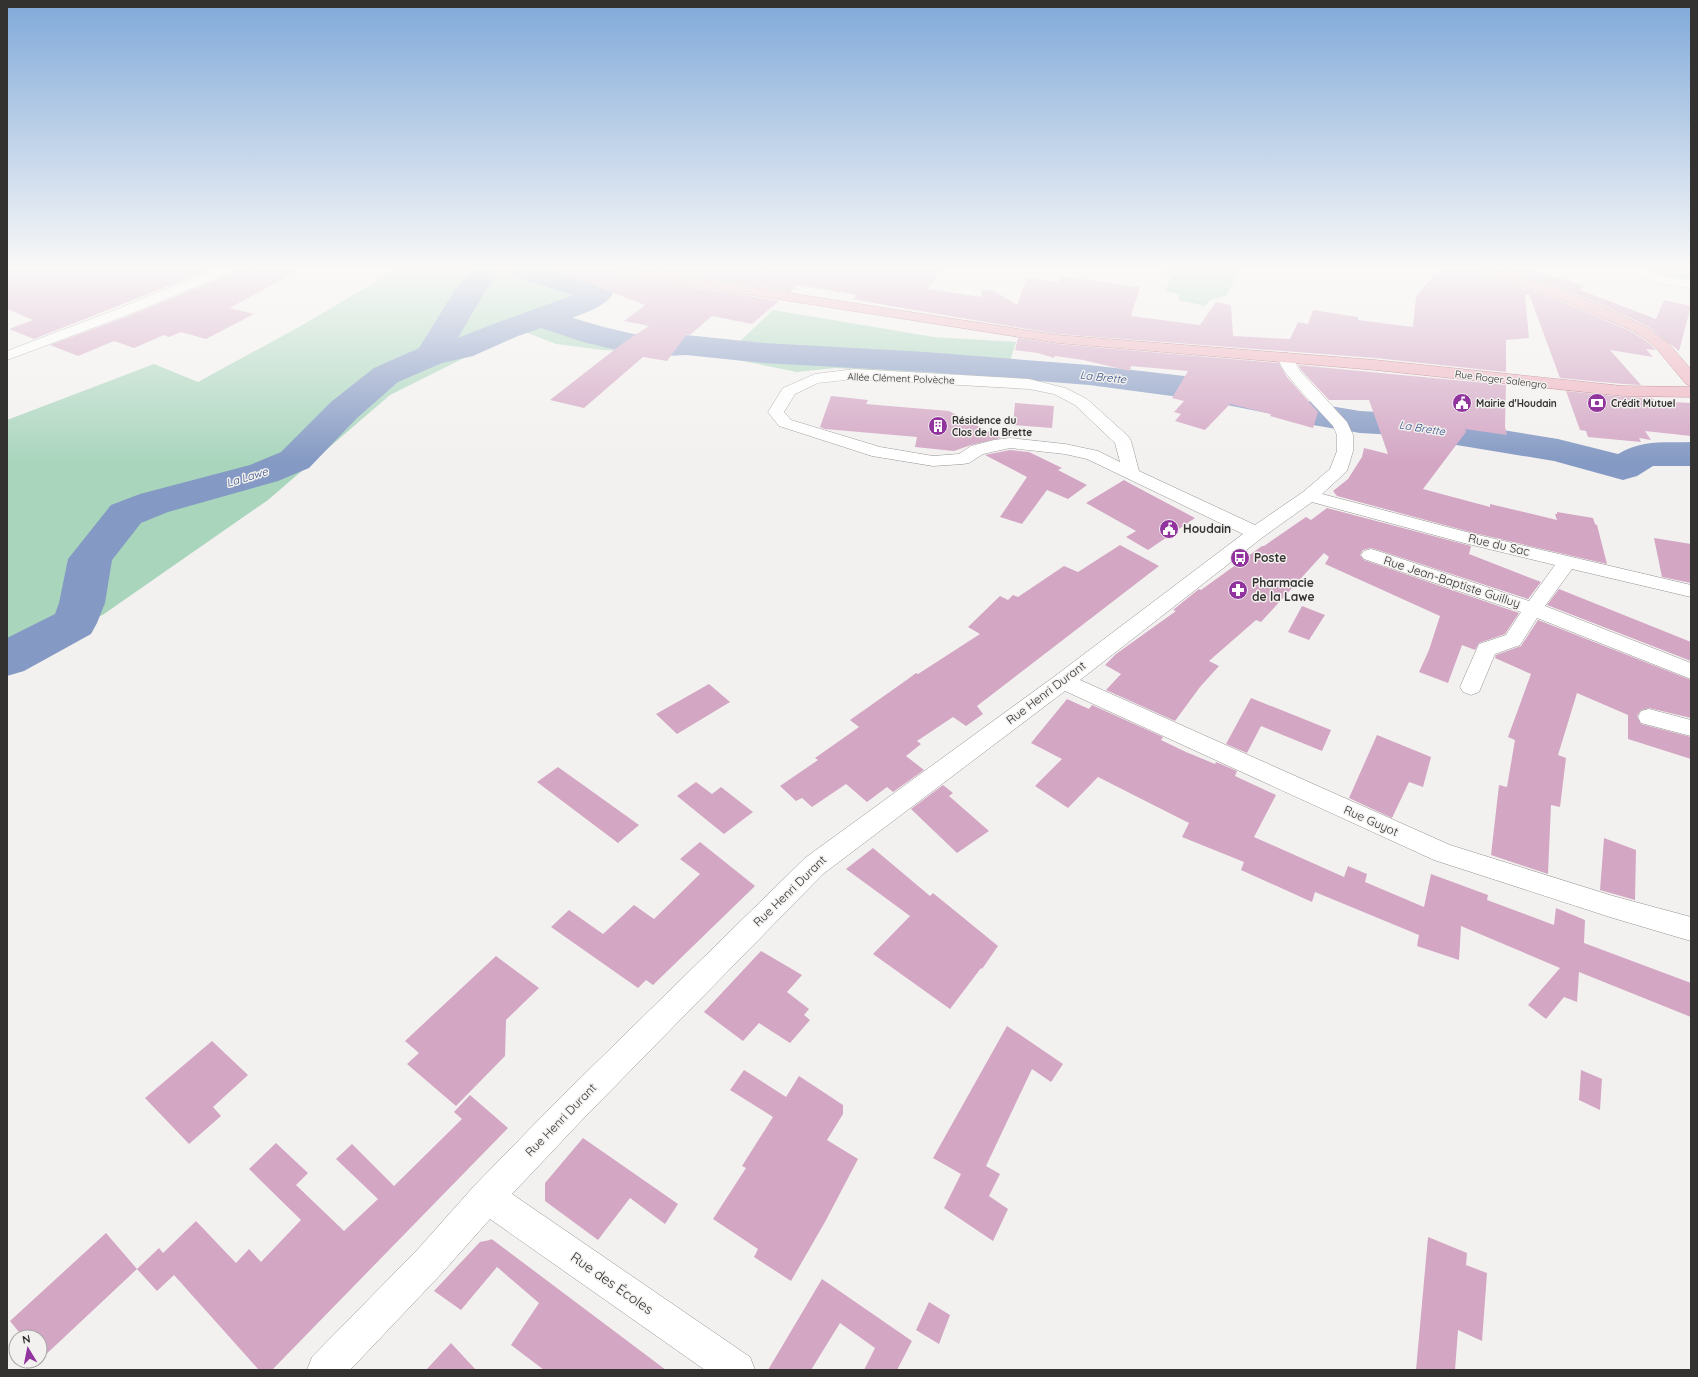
<svg xmlns="http://www.w3.org/2000/svg" width="1698" height="1377" viewBox="0 0 1698 1377" font-family="Quicksand,sans-serif">
	<rect width="100%" height="100%" fill="#f3f1ef"/>
	<path fill="#a9d5bd" d="M 396,270 L 566,270 L 583,272 L 572,282 L 606,294 L 564,314 L 605,329 L 674,341 L 735,342 L 714,355 L 602,350 L 556,344 L 520,330 L 390,395 L 268,500 L 104,614 L 7,667 L 7,420 L 154,364 L 198,382 L 297,328 Z
		M 1164,270 L 1240,270 L 1226,296 L 1210,300 L 1205,306 L 1179,300 L 1179,294 L 1165,291 L 1171,276 L 1163,275 Z
		M 1644,270 L 1691,270 L 1691,280 L 1688,280 Z
		M 773,310 L 934,337 L 1016,342 L 1005,377 L 835,368 L 797,372 L 723,357 Z"/>
	<g fill="none" stroke-linecap="round" stroke-linejoin="round">
		<path fill="#8499c3" fill-rule="evenodd" d="M 471,270 L 501,270 L 484,293 L 458,338 C 496,322 534,310 573,295 L 512,276 L 507,270 L 555,270 L 609,288 L 613,294 C 604,307 587,312 572,318 L 604,327 L 646,337 L 686,335 L 764,343 L 926,352 L 1089,365 L 1202,378 L 1290,396 L 1318,404 L 1360,411 L 1396,413 L 1558,439 L 1618,454 C 1643,439 1663,443 1691,442 L 1691,466 L 1653,466 L 1637,476 L 1623,480 L 1554,461 L 1396,435 L 1360,433 L 1313,425 L 1282,416 L 1202,400 L 1089,385 L 926,372 L 764,363 L 686,355 L 646,357 L 583,342 L 541,328 L 518,336 L 473,356 L 442,363 L 398,382 L 357,418 L 309,468 L 278,481 L 168,512 L 141,523 L 112,560 L 105,603 L 97,623 L 91,634 L 24,671 L 7,676 L 7,638 L 55,614 L 59,603 L 68,559 L 111,505 L 140,494 L 250,465 L 281,452 L 331,402 L 374,368 L 419,348 L 455,290 Z"/>
	</g>
	<path fill="#d3a6c4" d="M 7,270 L 209,270 L 34,339 L 9,329 L 33,320 L 7,309 Z
		M 231,270 L 299,270 L 230,308 L 254,314 L 206,339 L 181,332 L 169,337 L 164,335 L 134,348 L 114,341 L 78,356 L 50,345 L 126,317 L 230,274 Z
		M 558,270 L 611,270 L 613,274 L 618,275 L 779,301 L 752,324 L 712,316 L 690,335 L 687,334 L 667,361 L 643,357 L 584,408 L 550,400 L 623,343 L 649,326 L 624,321 L 645,305 L 558,272 Z
		M 651,270 L 941,270 L 928,289 L 981,297 L 982,290 L 994,291 L 1017,305 L 1027,278 L 1059,282 L 1061,276 L 1140,287 L 1131,316 L 1200,325 L 1216,302 L 1231,305 L 1233,336 L 1290,339 L 1298,322 L 1308,324 L 1313,310 L 1358,317 L 1358,320 L 1413,327 L 1416,296 L 1439,270 L 1479,270 L 1481,274 L 1558,300 L 1630,331 L 1645,340 L 1656,350 L 1646,349 L 1653,357 L 1610,350 L 1641,385 L 1623,384 L 1560,378 L 1529,294 L 1525,295 L 1529,338 L 1506,340 L 1506,372 L 1375,358 L 1057,334 L 885,305 L 853,299 L 857,295 L 798,285 L 790,292 Z
		M 1504,270 L 1534,270 L 1573,282 L 1584,286 L 1580,290 L 1656,319 L 1664,300 L 1691,306 L 1679,351 L 1647,326 L 1601,304 L 1554,286 Z
		M 1018,338 L 1057,344 L 1279,363 L 1287,377 L 1318,412 L 1313,428 L 1270,416 L 1271,414 L 1230,404 L 1205,430 L 1175,421 L 1181,414 L 1174,412 L 1184,401 L 1172,398 L 1188,371 L 1131,366 L 1130,371 L 1083,360 L 1055,356 L 1054,358 L 1038,353 L 1015,350 Z
		M 1298,365 L 1506,385 L 1505,427 L 1507,435 L 1465,429 L 1466,432 L 1423,489 L 1490,507 L 1490,504 L 1557,520 L 1555,514 L 1557,514 L 1557,512 L 1593,518 L 1595,524 L 1597,525 L 1607,564 L 1474,533 L 1337,496 L 1333,491 L 1348,479 L 1362,457 L 1364,448 L 1388,454 L 1369,400 L 1329,400 L 1301,370 Z
		M 1566,391 L 1623,397 L 1652,398 L 1656,401 L 1691,403 L 1691,436 L 1645,431 L 1651,440 L 1639,438 L 1641,442 L 1588,437 L 1586,431 L 1580,430 Z
		M 831,396 L 868,400 L 866,404 L 949,411 L 1001,438 L 971,445 L 954,451 L 915,447 L 917,437 L 825,429 L 820,427 Z
		M 1015,403 L 1054,406 L 1052,428 L 1013,425 Z
		M 1010,450 L 1029,452 L 1062,468 L 1058,470 L 1087,485 L 1068,499 L 1047,490 L 1022,524 L 1000,517 L 1027,477 L 985,455 Z
		M 1124,480 L 1131,484 L 1195,518 L 1148,550 L 1126,537 L 1136,531 L 1086,503 Z
		M 1327,508 L 1471,546 L 1469,554 L 1541,582 L 1528,599 L 1378,550 L 1371,548 L 1363,550 L 1360,555 L 1364,560 L 1519,613 L 1505,634 L 1479,643 L 1475,650 L 1462,645 L 1448,683 L 1419,672 L 1429,650 L 1440,616 L 1325,564 L 1329,557 L 1324,553 L 1261,622 L 1256,620 L 1209,661 L 1219,666 L 1200,687 L 1175,721 L 1106,690 L 1121,674 L 1105,665 L 1116,654 L 1176,611 L 1173,610 L 1199,589 L 1201,590 L 1262,546 L 1264,546 L 1306,517 L 1311,520 Z
		M 1654,538 L 1691,544 L 1691,583 L 1662,577 Z
		M 1120,545 L 1159,566 L 977,706 L 983,714 L 966,726 L 953,717 L 917,741 L 921,744 L 906,756 L 924,770 L 893,792 L 887,787 L 867,802 L 846,784 L 812,807 L 802,798 L 796,801 L 780,786 L 818,760 L 815,758 L 859,727 L 850,720 L 908,679 L 916,673 L 918,674 L 980,634 L 968,627 L 1000,596 L 1008,600 L 1013,595 L 1018,597 L 1064,566 L 1078,572 Z
		M 1559,589 L 1691,642 L 1691,661 L 1547,605 Z
		M 1302,606 L 1325,615 L 1309,640 L 1288,632 Z
		M 1538,620 L 1691,680 L 1691,718 L 1649,708 L 1641,710 L 1637,716 L 1641,724 L 1691,737 L 1691,759 L 1628,739 L 1628,715 L 1577,693 L 1558,755 L 1566,758 L 1560,807 L 1551,805 L 1548,874 L 1491,855 L 1499,785 L 1507,787 L 1515,740 L 1508,737 L 1531,674 L 1495,658 L 1496,655 L 1521,646 Z
		M 709,684 L 730,702 L 677,734 L 656,714 Z
		M 1251,698 L 1331,730 L 1322,751 L 1261,726 L 1247,753 L 1226,744 Z
		M 1067,699 L 1089,709 L 1092,705 L 1163,737 L 1161,740 L 1186,752 L 1215,764 L 1216,762 L 1237,771 L 1235,776 L 1276,795 L 1254,837 L 1344,877 L 1348,866 L 1367,874 L 1365,882 L 1424,907 L 1431,874 L 1488,895 L 1487,900 L 1554,925 L 1556,908 L 1585,920 L 1584,943 L 1691,983 L 1691,1017 L 1579,972 L 1577,1002 L 1564,997 L 1546,1019 L 1528,1005 L 1560,968 L 1461,926 L 1459,960 L 1417,946 L 1419,935 L 1315,892 L 1312,902 L 1241,870 L 1244,862 L 1182,837 L 1189,823 L 1098,777 L 1068,808 L 1035,786 L 1062,759 L 1031,743 Z
		M 1377,735 L 1431,757 L 1423,787 L 1409,782 L 1392,818 L 1349,798 Z
		M 558,767 L 639,825 L 618,843 L 537,782 Z
		M 696,782 L 712,794 L 721,787 L 753,812 L 724,834 L 677,796 Z
		M 943,785 L 953,793 L 949,796 L 989,831 L 957,853 L 911,809 Z
		M 1604,838 L 1636,850 L 1635,900 L 1600,890 Z
		M 700,842 L 755,886 L 653,985 L 646,980 L 638,988 L 551,927 L 569,910 L 603,934 L 634,905 L 654,919 L 700,874 L 680,859 Z
		M 873,848 L 930,896 L 933,893 L 998,946 L 982,969 L 981,968 L 950,1009 L 873,954 L 910,916 L 846,869 Z
		M 761,951 L 802,975 L 787,992 L 809,1009 L 804,1015 L 810,1020 L 790,1043 L 759,1023 L 743,1041 L 704,1012 Z
		M 496,956 L 539,988 L 506,1020 L 505,1056 L 456,1106 L 407,1064 L 419,1053 L 405,1041 Z
		M 1007,1026 L 1063,1064 L 1051,1082 L 1032,1069 L 986,1166 L 1000,1174 L 989,1196 L 1008,1209 L 993,1241 L 944,1208 L 961,1174 L 933,1158 Z
		M 212,1041 L 248,1075 L 213,1107 L 221,1116 L 189,1144 L 145,1098 Z
		M 744,1070 L 786,1097 L 799,1076 L 843,1105 L 843,1114 L 827,1140 L 858,1159 L 825,1222 L 791,1281 L 754,1257 L 758,1249 L 713,1219 L 746,1168 L 742,1166 L 773,1117 L 730,1090 Z
		M 1581,1070 L 1602,1079 L 1600,1110 L 1579,1100 Z
		M 470,1095 L 508,1128 L 272,1370 L 259,1370 L 174,1275 L 157,1291 L 137,1269 L 159,1248 L 163,1253 L 196,1221 L 236,1263 L 249,1249 L 261,1262 L 301,1220 L 249,1169 L 276,1143 L 308,1173 L 296,1185 L 344,1231 L 378,1199 L 336,1159 L 352,1144 L 394,1186 L 462,1119 L 454,1112 Z
		M 583,1138 L 678,1204 L 665,1224 L 630,1198 L 598,1240 L 545,1201 L 545,1183 Z
		M 106,1233 L 137,1269 L 40,1360 L 40,1337 L 23,1337 L 10,1321 Z
		M 1428,1237 L 1467,1253 L 1466,1265 L 1487,1273 L 1482,1341 L 1458,1330 L 1455,1370 L 1416,1370 Z
		M 491,1239 L 493,1240 L 666,1370 L 544,1370 L 511,1345 L 539,1303 L 497,1267 L 461,1310 L 434,1291 L 480,1242 L 490,1240 Z
		M 822,1279 L 912,1341 L 897,1370 L 864,1370 L 875,1348 L 840,1323 L 811,1370 L 768,1370 Z
		M 929,1302 L 950,1315 L 939,1344 L 916,1330 Z
		M 451,1343 L 476,1370 L 426,1370 Z"/>
	<g fill="none" stroke-linecap="round" stroke-linejoin="round">
		<defs>
			<path id="minor" d="M 213,270 L 230,270 L 229,273 L 125,316 L 7,360 L 7,351 L 115,310 Z
				M 1621,270 L 1641,270 L 1664,276 L 1691,280 L 1691,288 L 1663,284 L 1622,273 Z
				M 1287,353 L 1292,354 C 1296,359 1295,364 1300,371 L 1347,422 L 1353,435 L 1353,451 L 1347,471 L 1322,494 L 1474,534 L 1691,585 L 1691,597 L 1572,569 L 1545,606 L 1691,663 L 1691,679 L 1537,618 L 1520,645 L 1495,654 L 1479,692 L 1471,695 L 1463,692 L 1460,687 L 1479,644 L 1506,635 L 1521,612 L 1364,559 L 1361,555 L 1364,551 L 1371,549 L 1378,551 L 1529,601 L 1555,565 L 1464,543 L 1312,502 L 1263,537 L 1080,680 L 1450,845 L 1613,896 L 1691,917 L 1691,941 L 1613,918 L 1434,860 L 1065,691 L 823,874 L 581,1121 L 512,1194 L 750,1357 L 755,1370 L 705,1370 L 490,1219 L 442,1273 L 350,1370 L 307,1370 L 312,1357 L 418,1249 L 475,1185 L 559,1099 L 805,858 L 1055,676 L 1243,534 L 1087,459 L 1065,454 L 1010,448 L 983,454 L 969,463 L 963,464 L 933,466 L 872,456 L 779,426 L 768,412 L 783,388 L 815,374 L 855,369 L 1029,379 L 1065,388 L 1087,399 L 1129,437 L 1131,441 L 1139,471 L 1255,525 L 1303,492 L 1330,469 L 1337,451 L 1337,435 L 1333,426 C 1323,414 1283,374 1280,363 C 1279,359 1280,356 1282,354 ZM 855,379 L 1029,389 L 1054,394 L 1075,405 L 1115,443 L 1120,462 L 1098,451 L 1065,444 L 1010,438 L 994,440 L 971,446 L 959,454 L 933,456 L 880,447 L 791,420 L 784,412 L 795,394 L 818,383 Z
				M 1649,709 L 1691,720 L 1691,736 L 1641,723 L 1638,717 L 1641,711 Z"/>
			<path id="major" d="M 612,270 L 642,270 L 1057,335 L 1375,360 L 1623,386 L 1691,387 L 1691,397 L 1623,396 L 1375,370 L 1057,343 L 618,274 L 613,273 Z
				M 1480,270 L 1499,270 L 1553,287 L 1600,305 L 1646,327 L 1668,343 L 1688,366 L 1691,370 L 1691,386 L 1686,384 L 1657,349 L 1646,339 L 1631,330 L 1559,299 L 1481,273 Z"/>
		</defs>
		<use href="#minor" stroke="#959391" stroke-width="1"/>
		<use href="#major" stroke="#a56471" stroke-width="1"/>
		<use href="#minor" fill="#fff" fill-rule="evenodd"/>
		<use href="#major" fill="#eeb2bf" fill-rule="evenodd"/>
	</g>
	<linearGradient id="sky" x2="0" y2="1"><stop stop-color="#80a9d9"/><stop offset="0.58" stop-color="#faf9f8"/><stop offset="1" stop-color="#faf9f8" stop-opacity="0"/></linearGradient>
	<rect width="1698" height="463" fill="url(#sky)"/>
	<defs>
		<symbol id="civic-disc" viewBox="-11 -11 22 22"><circle r="9.5" fill="#92349e" stroke="#f3f1ef"/><path d="M-.6-6.5H3V-4.5H.6V-3L4-1V1h2V6H-6V1h2V-1L-.6-3ZM-1.2 2.5V6h2.4V2.5Z" fill="#fff"/></symbol>
		<symbol id="bank-disc" viewBox="-11 -11 22 22"><circle r="9.5" fill="#92349e" stroke="#f3f1ef"/><path d="M-6-4H6V4H-6ZM0-2.3a2.3 2.3 0 1 0 0 4.6a2.3 2.3 0 1 0 0-4.6Z" fill="#fff"/></symbol>
		<symbol id="building-disc" viewBox="-11 -11 22 22"><circle r="9.5" fill="#92349e" stroke="#f3f1ef"/><path d="M-4-6H4V6H1V3H-1V6H-4ZM-2.5-4.3h1.7v1.8h-1.7ZM.8-4.3h1.7v1.8H.8ZM-2.5-1h1.7V.8h-1.7ZM.8-1h1.7V.8H.8Z" fill="#fff"/></symbol>
		<symbol id="bus-disc" viewBox="-11 -11 22 22"><circle r="9.5" fill="#92349e" stroke="#f3f1ef"/><path d="M-5-6H5V4H4V6H2V4H-2V6H-4V4H-5ZM-3.5-4V0h7V-4ZM-3.5 1.2v1.5H-2V1.2ZM2 1.2v1.5H3.5V1.2Z" fill="#fff"/></symbol>
		<symbol id="pharmacy-disc" viewBox="-11 -11 22 22"><circle r="9.5" fill="#92349e" stroke="#f3f1ef"/><path d="M-2-6h4v4h4v4h-4v4h-4v-4h-4v-4h4Z" fill="#fff"/></symbol>
	</defs>
	<g fill-rule="evenodd">
		<use href="#civic-disc" x="1451" y="392" width="22" height="22"/>
		<use href="#bank-disc" x="1586" y="392" width="22" height="22"/>
		<use href="#building-disc" x="927" y="415" width="22" height="22"/>
		<use href="#civic-disc" x="1158" y="518" width="22" height="22"/>
		<use href="#bus-disc" x="1229" y="547" width="22" height="22"/>
		<use href="#pharmacy-disc" x="1227" y="579" width="22" height="22"/>
	</g>
	<g text-anchor="middle" stroke-width="3" stroke-linejoin="round" paint-order="stroke">
		<g font-size="10" fill="#333231" stroke="#f3f1ef">
			<text transform="translate(901 378) rotate(2)" y="4">Allée Clément Polvèche</text>
			<text transform="translate(1501 379) rotate(7)" y="4">Rue Roger Salengro</text>
		</g>
		<g font-size="10" font-weight="bold" fill="#333231" stroke="#f3f1ef" text-anchor="start">
			<text x="1476" y="407">Mairie d'Houdain</text>
			<text x="1611" y="407">Crédit Mutuel</text>
			<text x="952" y="424">Résidence du<tspan x="952" dy="12">Clos de la Brette</tspan></text>
		</g>
		<g font-size="11" font-style="italic" fill="#334e84" stroke="#f3f1ef">
			<text transform="translate(1103 377) rotate(6)" y="4">La Brette</text>
			<text transform="translate(1422 428) rotate(9)" y="4">La Brette</text>
			<text transform="translate(247 477) rotate(-17)" y="4">La Lawe</text>
		</g>
		<g font-size="12" font-weight="bold" fill="#333231" stroke="#f3f1ef" text-anchor="start">
			<text x="1183" y="533">Houdain</text>
			<text x="1254" y="562">Poste</text>
			<text x="1252" y="587">Pharmacie<tspan x="1252" dy="14">de la Lawe</tspan></text>
		</g>
		<g font-size="12" fill="#333231" stroke="#f3f1ef">
			<text transform="translate(1499 545) rotate(13)" y="4">Rue du Sac</text>
			<text transform="translate(1452 582) rotate(18)" y="4">Rue Jean-Baptiste Guilluy</text>
			<text transform="translate(1046 693) rotate(-37)" y="4">Rue Henri Durant</text>
			<text transform="translate(1371 821) rotate(24)" y="4">Rue Guyot</text>
			<text transform="translate(790 891) rotate(-44)" y="4">Rue Henri Durant</text>
			<text transform="translate(561 1120) rotate(-46)" y="4">Rue Henri Durant</text>
		</g>
		<g font-size="14" fill="#333231" stroke="#f3f1ef">
			<text transform="translate(612 1283) rotate(35)" y="5">Rue des Écoles</text>
		</g>
	</g>
	<rect width="1698" height="1377" fill="none" stroke="#333231" stroke-width="16"/>
	<g transform="translate(28 1349) rotate(350)"><circle r="19" fill="#f3f1ef" stroke="#a6a5a3"/>
	<path d="M0-3L7 15L0 10L-7 15Z" fill="#92349e"/>
	<text y="-6" font-size="11" font-weight="bold" text-anchor="middle" fill="#333231">N</text>
	</g>
</svg>
